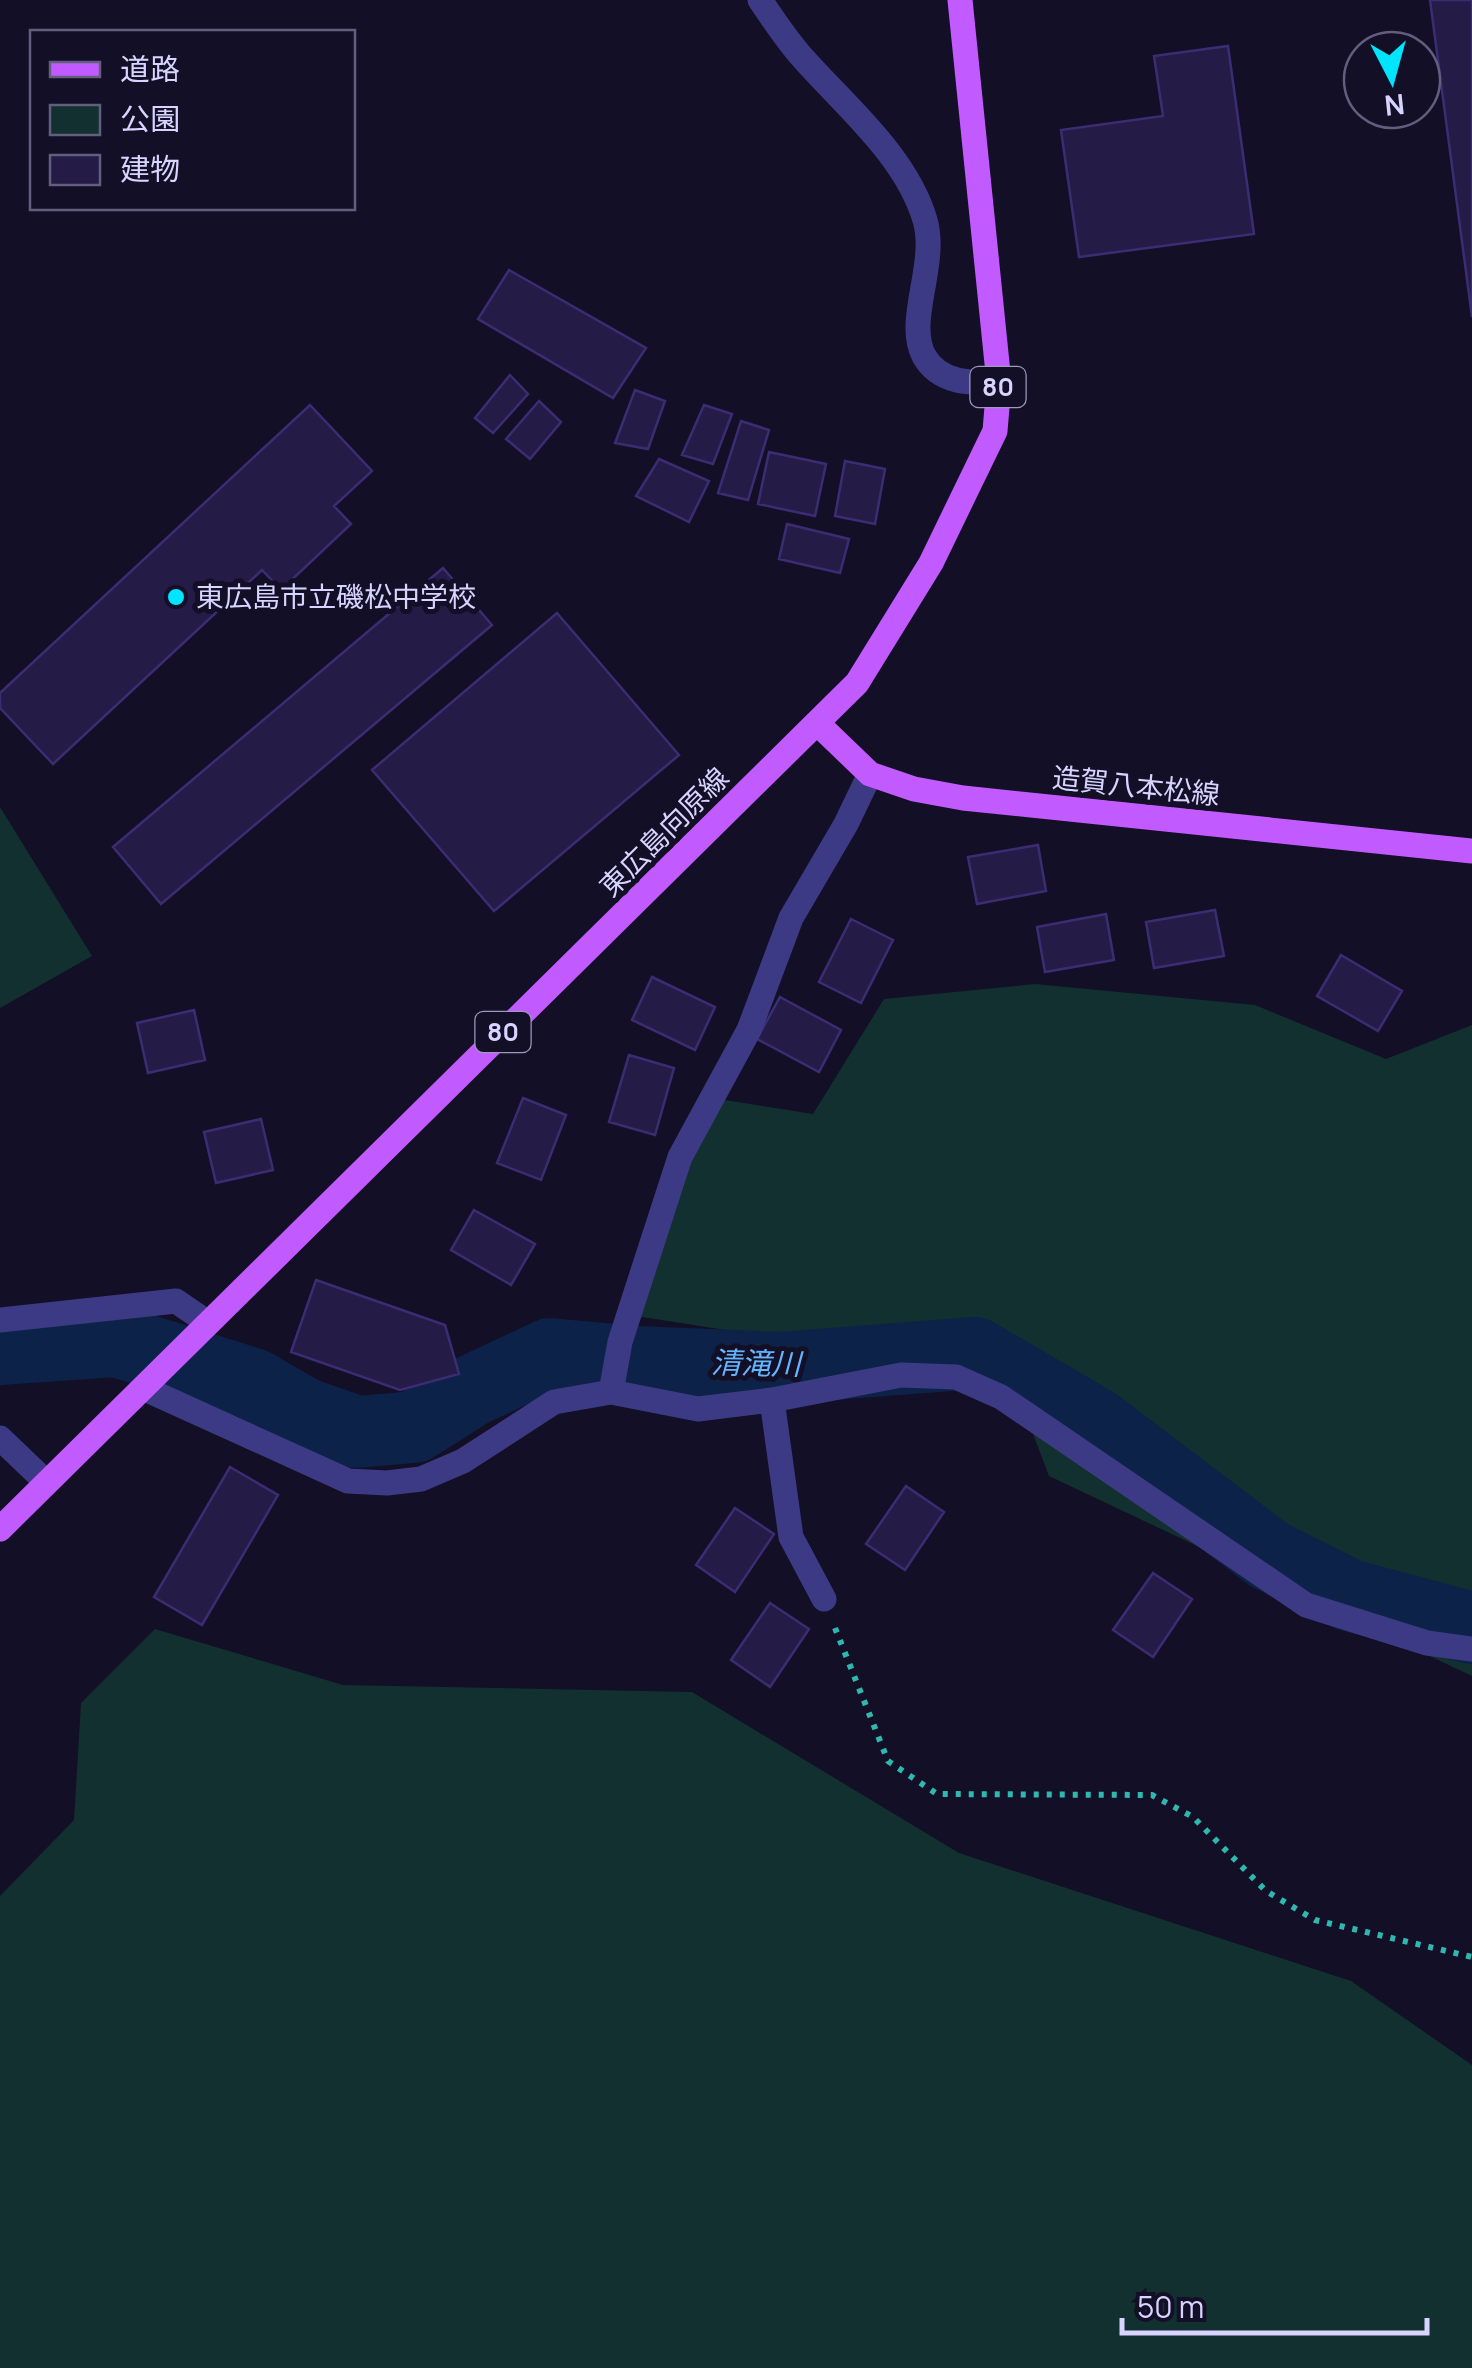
<svg xmlns="http://www.w3.org/2000/svg" width="1472" height="2368" viewBox="0 0 1472 2368" font-family="Manrope,'Noto Sans JP',sans-serif">
	<rect width="100%" height="100%" fill="#130f26"/>
	<path fill="#12302f" d="M 0,807 L 92,956 L 0,1008 Z
		M 1035,984 L 1255,1005 L 1386,1059 L 1472,1025 L 1472,1676 L 1049,1476 L 1010,1374 L 629,1315 L 712,1098 L 813,1114 L 884,999 Z
		M 155,1629 L 343,1685 L 692,1692 L 959,1853 L 1351,1981 L 1472,2065 L 1472,2368 L 0,2368 L 0,1896 L 74,1820 L 81,1703 Z"/>
	<g fill="none" stroke-linecap="round" stroke-linejoin="round">
		<path stroke="#0c2248" stroke-width="72" d="M 0,1349 L 116,1341 L 253,1384 L 303,1413 L 357,1432 L 414,1427 L 471,1391 L 550,1354 L 638,1362 L 781,1368 L 975,1353 L 1095,1423 L 1269,1555 L 1349,1595 L 1472,1628"/>
	</g>
	<path fill="#241b47" stroke="#3b2d73" stroke-width="2.5" d="M 1430,0 L 1472,0 L 1472,317 Z
		M 1228,46 L 1254,234 L 1079,257 L 1061,130 L 1163,116 L 1154,56 Z
		M 509,270 L 646,348 L 613,398 L 478,319 Z
		M 510,375 L 528,394 L 493,433 L 475,418 Z
		M 635,390 L 665,401 L 648,449 L 615,443 Z
		M 539,401 L 561,422 L 530,459 L 506,439 Z
		M 310,405 L 372,471 L 334,506 L 351,524 L 281,590 L 262,570 L 53,764 L 0,708 L 0,693 Z
		M 704,405 L 732,414 L 713,464 L 682,455 Z
		M 741,421 L 769,430 L 748,500 L 718,493 Z
		M 769,452 L 826,464 L 815,516 L 758,504 Z
		M 659,459 L 709,481 L 689,522 L 636,496 Z
		M 845,461 L 885,469 L 875,524 L 835,516 Z
		M 787,524 L 849,539 L 840,573 L 779,559 Z
		M 443,568 L 492,625 L 161,904 L 113,847 Z
		M 557,613 L 679,755 L 494,911 L 372,770 Z
		M 1038,845 L 1046,891 L 977,904 L 968,857 Z
		M 1215,910 L 1224,956 L 1154,968 L 1146,922 Z
		M 1106,914 L 1114,960 L 1045,972 L 1037,927 Z
		M 851,919 L 893,940 L 861,1003 L 819,982 Z
		M 1341,955 L 1402,991 L 1378,1031 L 1317,996 Z
		M 652,977 L 715,1007 L 695,1050 L 632,1020 Z
		M 780,997 L 841,1030 L 819,1072 L 757,1039 Z
		M 194,1010 L 205,1060 L 148,1073 L 137,1023 Z
		M 629,1055 L 674,1068 L 655,1135 L 609,1122 Z
		M 523,1098 L 566,1115 L 541,1180 L 497,1163 Z
		M 261,1119 L 273,1170 L 216,1183 L 204,1132 Z
		M 474,1210 L 535,1244 L 511,1285 L 451,1250 Z
		M 316,1280 L 445,1325 L 459,1374 L 400,1390 L 291,1352 Z
		M 230,1467 L 278,1495 L 202,1625 L 154,1597 Z
		M 906,1486 L 944,1512 L 905,1570 L 866,1544 Z
		M 735,1508 L 774,1534 L 735,1592 L 696,1565 Z
		M 1153,1573 L 1192,1599 L 1153,1657 L 1113,1630 Z
		M 770,1603 L 809,1629 L 770,1687 L 731,1660 Z"/>
	<g fill="none" stroke-linecap="round" stroke-linejoin="round">
		<path stroke="#2fb8b0" stroke-width="6" stroke-dasharray="5 8" stroke-linecap="butt" d="M 835,1628 L 888,1761 L 937,1794 L 1152,1795 L 1193,1817 L 1266,1891 L 1315,1920 L 1472,1957"/>
		<path stroke="#3d3a85" stroke-width="25" d="M 760,0 C 773,19 786,39 801,56 C 844,105 906,155 925,220 C 938,265 905,320 924,356 C 940,384 971,383 999,383
			M 0,1320 L 176,1301 L 208,1323
			M 143,1388 L 348,1481 L 387,1483 L 421,1479 L 463,1461 L 554,1402 L 611,1392 L 698,1409 L 772,1400 L 901,1375 L 956,1377 L 1001,1397 L 1306,1605 L 1427,1643 L 1472,1649
			M 611,1392 L 620,1342 L 680,1157 L 749,1030 L 791,918 L 846,824 L 870,774
			M 772,1400 L 791,1537 L 824,1599
			M 0,1438 L 46,1482"/>
		<path stroke="#c25bff" stroke-width="25" d="M 817,723 L 870,774 L 914,789 L 963,798 L 1472,851
			M 0,1529 L 857,683 L 931,563 L 995,431 L 999,383 L 960,0"/>
	</g>
	<circle fill="#00e5ff" stroke="#130f26" stroke-width="4" cx="176" cy="597" r="10"/>
	<g text-anchor="middle" stroke-width="10" stroke-linejoin="round" paint-order="stroke">
		<g fill="#130f26" stroke="#9e99be" stroke-width="2.5">
			<rect x="970.5" y="367" width="55" height="40" rx="8"/>
			<rect x="475.5" y="1012" width="55" height="40" rx="8"/>
		</g>
		<g font-size="25" font-weight="bold" fill="#d9d4ff">
			<text x="998" y="396">80</text>
			<text x="503" y="1041">80</text>
		</g>
		<g font-size="28" fill="#d9d4ff" stroke="#130f26" text-anchor="start">
			<text x="196" y="607">東広島市立磯松中学校</text>
		</g>
		<g font-size="28" fill="#d9d4ff" stroke="#130f26">
			<text transform="translate(1136 786) rotate(6)" y="10">造賀八本松線</text>
			<text transform="translate(664 832) rotate(-45)" y="10">東広島向原線</text>
		</g>
		<g font-size="30" font-style="italic" fill="#62b6ff" stroke="#130f26">
			<text transform="translate(756 1364) rotate(1)" y="10">清滝川</text>
		</g>
	</g>
	<rect x="30" y="30" width="325" height="180" fill="#130f26" stroke="#625e7d" stroke-width="2.5"/>
	<rect x="50" y="62" width="50" height="15" fill="#c25bff" stroke="#625e7d" stroke-width="2.5"/>
	<text x="120" y="80" font-size="30" fill="#d9d4ff">道路</text>
	<rect x="50" y="105" width="50" height="30" fill="#12302f" stroke="#625e7d" stroke-width="2.5"/>
	<text x="120" y="130" font-size="30" fill="#d9d4ff">公園</text>
	<rect x="50" y="155" width="50" height="30" fill="#241b47" stroke="#625e7d" stroke-width="2.5"/>
	<text x="120" y="180" font-size="30" fill="#d9d4ff">建物</text>
	<g transform="translate(1392 80) rotate(174)"><circle r="48" fill="#130f26" stroke="#625e7d" stroke-width="2.5"/>
	<path d="M0-8L18 38L0 25L-18 38Z" fill="#00e5ff"/>
	<text y="-15" font-size="28" font-weight="bold" text-anchor="middle" fill="#d9d4ff">N</text>
	</g>
	<path d="M1122 2318v15h305v-15" fill="none" stroke="#d9d4ff" stroke-width="5"/>
	<text x="1137" y="2318" font-size="30" fill="#d9d4ff" stroke="#130f26" stroke-width="8" paint-order="stroke">50 m</text>
</svg>
